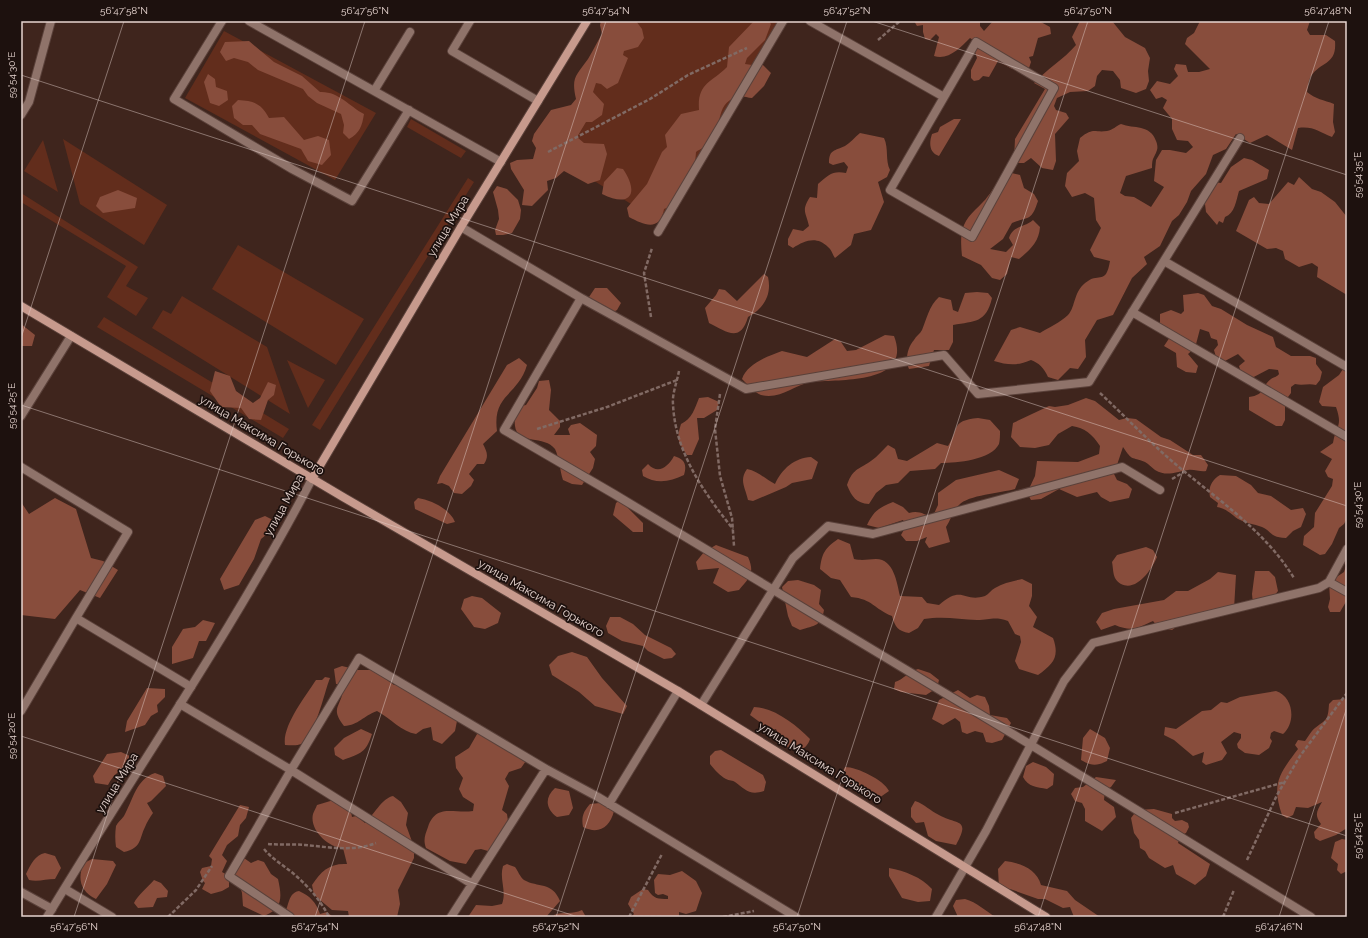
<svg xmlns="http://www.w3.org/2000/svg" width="1368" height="938" viewBox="0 0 1368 938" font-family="Raleway,sans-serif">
	<rect width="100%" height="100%" fill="#3f251d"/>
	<path fill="#622d1c" d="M 629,21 L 783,21 L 663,224 L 548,152 Z
		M 224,31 L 376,113 L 335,180 L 185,98 Z
		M 411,119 L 466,151 L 461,158 L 407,127 Z
		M 63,139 L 167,205 L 144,245 L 80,204 Z
		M 43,140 L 58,192 L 24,171 Z
		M 468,178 L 474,182 L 320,430 L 312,425 Z
		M 21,193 L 138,267 L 126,286 L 148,298 L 136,316 L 107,297 L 126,266 L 21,202 Z
		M 238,245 L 364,319 L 336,365 L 212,289 Z
		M 182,296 L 267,347 L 290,414 L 152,328 L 163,310 L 171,314 Z
		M 104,317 L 289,429 L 283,438 L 97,327 Z
		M 287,360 L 325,380 L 308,408 Z"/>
	<path fill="#884d3c" d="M 601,21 L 636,21 L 642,29 L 644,38 L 638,47 L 624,51 L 623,55 L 628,58 L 618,83 L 607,89 L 601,84 L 596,83 L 593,92 L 604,104 L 602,115 L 592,122 L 586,122 L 577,137 L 584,143 L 604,144 L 607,154 L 600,180 L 588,184 L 564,171 L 556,178 L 547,181 L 548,190 L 532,206 L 522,205 L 524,190 L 511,169 L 510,163 L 517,160 L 533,159 L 536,148 L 532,141 L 534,134 L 551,110 L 571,105 L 576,99 C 571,77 576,76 588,59 C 593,51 597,42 602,34 L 600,25 Z
		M 754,21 L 769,21 L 771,24 L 765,40 L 747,58 L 745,64 L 752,65 L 759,61 L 771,73 L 764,86 L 752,98 C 747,98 741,95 736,97 C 714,105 723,129 711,142 C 708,146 700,149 696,152 L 695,164 L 669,207 L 664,209 C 660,232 644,225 629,217 L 627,208 L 647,184 L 662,152 L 667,147 L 665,135 L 681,114 L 699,110 C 697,83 711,83 727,67 L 729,47 Z
		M 914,21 L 980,21 L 980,26 L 984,31 L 993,21 L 1039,21 L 1050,27 L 1051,34 L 1038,38 L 1033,56 L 1029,57 L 1031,62 L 1029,68 L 1017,66 L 1012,69 L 998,61 L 989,77 L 983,76 L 979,80 L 974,81 L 971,78 L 971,70 L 977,58 L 975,52 L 976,42 L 970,38 C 961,47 948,61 934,56 L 939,37 L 936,34 L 930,40 L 925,39 L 923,32 L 923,25 L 917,26 Z
		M 1080,21 L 1112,21 L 1125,37 L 1145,48 L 1150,58 L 1148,71 L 1149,81 L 1146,89 L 1136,93 L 1121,88 L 1120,80 L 1113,71 L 1102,70 L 1097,76 L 1095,86 L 1088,91 L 1070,92 L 1057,98 L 1054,106 L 1056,110 L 1066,113 L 1069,118 L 1055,134 L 1056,161 L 1053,170 L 1042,168 L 1031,158 L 1024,163 L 1018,163 L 1014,159 L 1015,139 L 1045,89 L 1034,83 C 1047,69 1064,59 1076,45 L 1072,37 Z
		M 1200,21 L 1310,21 L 1307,30 L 1310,35 L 1326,35 L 1335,41 C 1337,65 1321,61 1311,76 C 1308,80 1308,88 1307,92 C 1315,99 1324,100 1334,104 L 1333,122 L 1335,132 L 1332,137 C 1318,132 1314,126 1298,128 L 1292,150 L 1267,135 L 1250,143 L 1236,134 L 1226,149 L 1213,155 L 1206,174 L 1191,191 L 1187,202 L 1179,215 L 1172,221 L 1160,246 L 1144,257 L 1147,264 L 1132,278 L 1113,315 L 1097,320 L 1085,340 L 1086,357 L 1078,369 L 1070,368 L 1058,380 L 1048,377 C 1044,368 1039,363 1031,360 C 1018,366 1007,365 994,361 L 1011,330 L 1020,327 L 1040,333 C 1048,328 1061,322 1068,315 C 1076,307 1073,290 1088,281 C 1099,273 1106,285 1110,261 L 1094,257 L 1090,250 L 1101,228 L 1096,220 L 1094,198 L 1085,193 L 1072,197 L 1065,186 L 1067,173 L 1079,161 L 1077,151 L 1080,138 C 1094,127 1094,133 1107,131 C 1113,130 1116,126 1121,124 C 1134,129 1150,124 1156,141 C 1157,143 1158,147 1157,150 C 1154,159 1152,157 1152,168 L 1126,176 L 1120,193 L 1125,196 L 1134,197 L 1151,207 L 1164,187 L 1154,181 L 1156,160 L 1162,150 L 1170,150 L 1186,153 L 1193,147 L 1188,141 L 1177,140 L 1172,129 L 1172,119 L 1163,108 L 1167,100 L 1162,97 L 1156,99 L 1150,90 L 1157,81 L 1170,84 L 1178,76 L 1174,69 L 1176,64 L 1186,65 L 1188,72 L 1199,72 L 1210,69 L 1185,44 L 1187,38 L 1194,33 Z
		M 249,41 L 274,62 L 302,76 L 320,92 C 338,91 349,106 364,114 C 362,126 360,133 349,139 L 343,133 L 344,125 L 341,114 L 317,103 L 308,96 L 303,89 L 258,70 L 248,62 L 234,58 L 226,61 L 220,52 L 225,42 Z
		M 208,74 L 215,79 L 216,87 L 227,91 L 228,100 L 219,106 L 210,103 L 204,82 Z
		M 238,100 C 254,101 261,103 269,118 L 284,117 L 304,140 L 318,136 L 329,140 L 331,155 L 322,165 L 308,161 L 301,149 L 260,134 L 252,125 L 243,125 L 234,118 L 232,106 Z
		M 954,119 L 961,119 L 939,156 C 929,153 929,143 932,134 L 938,132 L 940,127 Z
		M 860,133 L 884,138 C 889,149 885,160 890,170 L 887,177 L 878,182 L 884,202 L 871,230 L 854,234 L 851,245 L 835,258 C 832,254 832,250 828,247 C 817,236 805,240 793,248 L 788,245 L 788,239 L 793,229 L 803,231 L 809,226 C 806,212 801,211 810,197 L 817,198 L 818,184 C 828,175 833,170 846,173 L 848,167 L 844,162 L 833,165 L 829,163 C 829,149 835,151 845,146 C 850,143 855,137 860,133 Z
		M 1244,158 L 1252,160 L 1269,170 L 1267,179 L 1239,191 C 1236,201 1235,213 1225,217 L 1223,223 L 1219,221 L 1217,225 L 1206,212 L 1204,196 L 1213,182 L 1221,183 L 1231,167 Z
		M 617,168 L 623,169 C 640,194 630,208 602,194 L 604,182 Z
		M 1007,172 L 1020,175 L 1024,188 L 1034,194 L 1038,201 C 1031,222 1029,216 1012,223 L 1003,239 L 990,249 L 1006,252 L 1013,245 L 1009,238 C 1013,225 1024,228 1033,220 L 1040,227 C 1039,242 1030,250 1019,259 L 1011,257 L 1007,274 L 1000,280 L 992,278 L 981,265 L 962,256 C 961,246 960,235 964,225 C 969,213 981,206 988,196 C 995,188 998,177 1007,172 Z
		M 1299,177 L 1312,189 L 1321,192 L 1335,202 L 1347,217 L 1347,295 L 1317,277 L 1318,267 L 1312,263 L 1299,267 L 1285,259 L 1283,251 L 1276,248 L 1267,249 L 1236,231 L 1249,200 L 1254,197 L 1259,203 L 1269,204 L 1288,182 L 1294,185 Z
		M 497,186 L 507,189 L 518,200 L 521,210 L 520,219 L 512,233 L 503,235 L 496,235 L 495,230 L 499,219 L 498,210 L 493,192 Z
		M 118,190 L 137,198 L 135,208 L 103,213 L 96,206 L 100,197 Z
		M 764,274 L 768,277 C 772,295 764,308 748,317 C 740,344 726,331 709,323 L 705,308 L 716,295 L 719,289 L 725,290 L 737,301 Z
		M 595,288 L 607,288 L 621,303 L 617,310 L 610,314 L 589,303 L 589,297 Z
		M 977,292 L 988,293 L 992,298 C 986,323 975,321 953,325 L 953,342 L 949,350 L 934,350 L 929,366 L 909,369 C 905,360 907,348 914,340 C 916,336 920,334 922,330 C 927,318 929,306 939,297 L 951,300 L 953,310 L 958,312 L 965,293 Z
		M 1198,293 L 1204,295 L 1212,306 L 1221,309 L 1247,325 L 1273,337 L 1276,347 L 1291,356 L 1310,356 L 1316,358 L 1316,364 L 1322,372 L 1320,380 L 1316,385 C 1308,383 1303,386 1295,384 L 1291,387 L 1291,393 L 1285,401 L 1285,420 L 1282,426 L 1276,426 L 1249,410 L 1249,397 C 1266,395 1262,385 1271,379 C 1274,377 1277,377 1279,374 L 1278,370 L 1269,369 L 1248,380 L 1242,376 L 1239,366 L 1245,361 L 1238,354 L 1225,361 L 1216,357 L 1214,350 L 1218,345 L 1217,340 L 1211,338 L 1209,332 L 1200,329 L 1195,348 L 1188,354 L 1198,366 L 1196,373 L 1186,372 L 1177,367 L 1176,353 L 1164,346 L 1170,337 L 1160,324 L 1160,314 L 1171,310 L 1181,314 L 1184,311 L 1183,295 Z
		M 21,324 L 35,335 L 32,346 L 21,346 Z
		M 885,335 L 894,336 C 913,385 840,379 811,382 C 794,385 780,400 761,395 C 754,392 747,384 742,379 C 747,364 768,356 782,351 L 807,357 L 835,339 L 841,342 L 847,351 L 856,350 Z
		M 519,358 L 527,365 C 518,396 492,394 497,431 L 483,444 C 487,452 489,456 484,464 L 477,464 L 469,474 L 474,480 L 471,486 L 462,494 L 454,493 L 449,486 L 442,483 L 437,484 L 440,476 L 507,365 Z
		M 1345,366 L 1347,367 L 1347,518 L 1344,524 L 1339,528 L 1332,544 L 1325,554 L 1320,555 L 1303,545 L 1304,536 L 1314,527 L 1315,513 L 1332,486 L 1333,479 L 1328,477 L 1325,471 L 1332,459 L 1320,452 L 1333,443 C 1336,425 1343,427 1336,407 L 1322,406 L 1319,402 L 1323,387 L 1339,375 Z
		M 215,371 L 230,376 L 236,391 L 253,403 L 260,398 L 268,382 L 276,385 L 274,395 L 268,400 L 261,420 L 249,419 L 241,408 L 221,407 L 210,391 Z
		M 549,380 L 551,390 L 549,410 L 560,421 L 560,427 L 554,435 L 570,435 L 568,429 L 571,425 L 580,423 L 597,435 L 596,446 L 590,452 L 595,459 L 593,468 L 582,485 L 572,484 L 563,480 C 560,471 559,457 555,449 C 545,435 517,445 515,426 C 514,420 516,413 517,407 L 526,405 L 537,388 L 539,381 Z
		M 708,397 L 719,402 L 717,410 L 704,418 L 697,418 L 699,439 L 692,455 L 687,455 C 678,441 676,440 681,424 C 692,419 695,408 699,398 Z
		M 1086,398 L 1095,401 L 1119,420 L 1127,418 L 1136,419 L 1161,437 L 1170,440 L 1193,455 L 1201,455 L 1208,465 L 1206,471 C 1200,472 1194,469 1188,470 C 1175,472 1167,477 1155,470 C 1151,467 1149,464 1145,462 C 1131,456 1133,462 1123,447 L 1114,474 L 1117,480 L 1127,484 L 1132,489 L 1129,498 L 1110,502 L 1101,497 L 1097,492 L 1077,497 L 1059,489 L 1041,499 L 1031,500 L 1027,493 L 1035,476 L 1037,461 L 1078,462 L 1099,454 L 1100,446 C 1092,434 1085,428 1072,426 L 1058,434 L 1049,445 L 1035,448 L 1020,447 L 1011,437 L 1013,423 L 1049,406 L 1055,407 L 1068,405 Z
		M 978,418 L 990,420 L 1000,431 C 1000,435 1000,440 999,444 C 991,460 957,463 941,463 L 935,469 L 910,471 L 898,483 L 886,485 L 876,493 L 869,504 C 856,503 852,497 847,485 C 852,471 856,470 868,463 C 875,459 882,451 888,445 L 895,449 L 898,459 L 907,461 L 937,443 L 948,446 C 960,428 950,421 978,418 Z
		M 674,456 C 685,459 687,465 684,475 C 670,482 656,484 643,476 L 642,470 L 648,464 C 658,475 668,467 674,456 Z
		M 811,457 L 818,462 L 812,479 L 792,483 L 786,487 L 753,501 L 748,500 C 745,487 739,480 747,469 C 758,471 765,479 775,484 C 782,469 794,458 811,457 Z
		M 999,470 L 1019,479 L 1015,489 C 1001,493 968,495 959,505 C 953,510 951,520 946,527 L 950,542 L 929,548 L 925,542 L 927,537 L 917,541 L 906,541 L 901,535 L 906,526 L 903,520 L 879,528 L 867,525 C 874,511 878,508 893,502 L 903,507 L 909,513 C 918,510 925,514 932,518 L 938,505 L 938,493 L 956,480 Z
		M 1220,475 L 1236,476 L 1251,485 L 1258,493 L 1271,496 L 1291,510 L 1303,508 L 1306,514 L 1301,527 L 1293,531 L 1286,538 C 1269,537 1274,533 1262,527 C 1254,524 1245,523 1238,519 C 1231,514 1227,509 1217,507 L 1218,503 L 1210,497 C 1208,487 1212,480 1220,475 Z
		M 55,498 L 76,509 L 91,558 L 103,561 L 118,570 L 100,598 L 80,590 L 55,619 L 21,615 L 21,502 L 29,514 Z
		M 418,498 C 431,500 450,509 455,522 L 447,524 L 415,509 L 414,502 Z
		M 622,498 L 627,502 L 628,508 L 643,523 L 643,532 L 633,532 L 613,515 L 616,503 Z
		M 265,516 L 273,520 L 272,530 L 261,539 L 254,559 L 239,585 L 224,590 L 220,579 L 255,520 Z
		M 838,539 L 850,544 L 854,559 C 863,561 868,559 876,559 C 894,559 897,583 900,596 L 922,597 L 927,603 L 939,605 C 963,584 963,603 985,596 C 989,594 991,590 995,588 C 1003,583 1013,581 1022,579 L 1032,584 L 1032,596 L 1029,606 L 1037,617 L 1033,627 L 1053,638 C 1060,657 1053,664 1038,675 L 1019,669 L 1015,661 L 1021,642 L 1020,636 L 1015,634 L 1008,621 C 994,616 990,620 977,620 C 959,619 942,616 924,619 L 918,628 L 909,633 C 898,631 895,627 892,616 C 874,609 873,599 851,597 L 840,580 L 831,578 L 820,569 C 822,553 825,548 838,539 Z
		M 1347,544 L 1347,600 L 1340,612 L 1330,612 L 1328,607 L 1330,599 L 1329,582 L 1344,572 L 1346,566 C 1343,560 1342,550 1347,544 Z
		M 716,545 L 748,557 C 755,573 750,577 739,590 L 728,592 L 713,583 L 719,568 L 698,570 L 696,562 L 704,552 Z
		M 1146,547 L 1153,550 L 1157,557 C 1152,569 1137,592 1121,584 C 1119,583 1116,580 1115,578 C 1113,574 1113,567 1112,562 L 1117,555 Z
		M 1255,571 L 1269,571 L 1275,577 L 1278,591 L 1271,600 L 1253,604 L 1252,594 Z
		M 1218,572 L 1236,575 L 1234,609 L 1184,621 L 1172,630 L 1158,627 L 1153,621 C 1138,628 1132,632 1115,625 L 1101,630 L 1096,622 L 1102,613 L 1114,609 L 1164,600 L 1176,591 L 1188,591 L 1210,579 Z
		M 798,580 L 814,585 L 821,590 L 819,604 L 824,610 C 821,627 815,625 800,630 L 792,626 L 788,616 L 782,587 L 788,581 Z
		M 472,596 L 482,598 L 501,613 L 498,623 L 485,629 L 474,627 L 461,609 L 464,599 Z
		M 610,617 L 620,617 L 633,624 L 645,635 L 671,648 L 676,654 L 672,658 L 664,659 L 648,651 L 643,646 L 622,641 L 608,633 L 606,626 Z
		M 203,620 L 215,623 L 206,641 L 199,641 L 193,658 L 172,664 L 172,647 L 183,629 L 195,627 Z
		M 572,652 L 587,657 L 602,678 L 627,706 L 623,714 L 595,706 L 579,692 L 552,675 L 549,665 L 558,656 Z
		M 342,666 L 358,670 L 373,670 L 394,685 L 406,685 L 458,716 L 455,731 L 442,744 L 433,740 L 431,727 L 423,729 L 416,734 C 402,732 390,718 377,711 C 363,716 359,725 344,726 C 328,706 344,706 343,685 L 336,684 L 334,669 Z
		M 918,669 L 930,673 L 939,680 L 937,688 L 926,695 L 901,692 L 894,689 L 895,682 C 904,679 908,672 918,669 Z
		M 325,677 L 330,678 C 324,693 315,737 301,744 C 297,746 290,745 285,745 C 282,726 305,697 316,680 L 322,680 Z
		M 147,688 L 165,689 L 165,697 L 157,705 L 158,712 L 151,716 L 145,725 L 125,732 L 127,721 Z
		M 958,690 L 970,698 L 977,695 L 985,697 L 989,706 L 990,715 L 1007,718 L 1011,723 L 1002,740 L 992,743 L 986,742 L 983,733 L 975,731 L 967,734 L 962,732 L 960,722 L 955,718 L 943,725 L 932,719 L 939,700 Z
		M 1276,691 C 1294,697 1296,723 1283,734 L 1274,731 L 1271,733 L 1270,738 L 1272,741 L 1269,748 L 1259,755 L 1245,753 L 1238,748 L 1237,744 L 1241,738 L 1241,734 L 1234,732 L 1221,742 L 1227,753 L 1222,760 L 1206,765 L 1202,762 L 1204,752 L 1193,756 L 1174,740 L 1164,735 L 1165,727 L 1176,729 L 1202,711 L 1211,710 L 1221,702 L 1227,703 L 1240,697 Z
		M 1347,699 L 1347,828 L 1336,835 L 1320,841 L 1315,838 L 1314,832 L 1321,824 C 1314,815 1317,811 1322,802 L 1308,808 L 1296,807 L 1293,815 L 1287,818 L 1282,815 C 1271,783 1280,773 1298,749 L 1295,745 L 1298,740 L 1305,741 C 1308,737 1311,731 1315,728 C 1327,719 1328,720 1329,704 L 1333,700 Z
		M 754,707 C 775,708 796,725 810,739 C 806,750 801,750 790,750 L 779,737 L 776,729 L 764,733 L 760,730 L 761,723 L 750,715 Z
		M 361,729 L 372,734 C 366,753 361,753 343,760 L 335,755 L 334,748 L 344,738 Z
		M 480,729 L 528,758 L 521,768 L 509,772 L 505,779 L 509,786 L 502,810 L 507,814 L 508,821 L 495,849 L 488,851 L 481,849 L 475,850 L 466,864 L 450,861 L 426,848 C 423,840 425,835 428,827 C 436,803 454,814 473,811 L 474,804 L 463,797 L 459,789 L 463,778 L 456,768 L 455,757 L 469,748 Z
		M 1090,729 L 1105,738 L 1110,748 L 1107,761 C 1097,766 1091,766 1081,760 L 1083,738 Z
		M 721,750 L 763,775 L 766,782 L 764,791 C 749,796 745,789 735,782 C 733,780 729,781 726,779 C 720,776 714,769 710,764 L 710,756 L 715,751 Z
		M 121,752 L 130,756 C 124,771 115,771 108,785 L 95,783 L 93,776 L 107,754 Z
		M 1033,762 L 1046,767 L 1054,774 L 1053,785 L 1047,789 C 1037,787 1028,787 1023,777 L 1026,766 Z
		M 845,767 C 857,767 884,780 889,791 L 879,798 L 856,791 L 843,780 L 842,773 Z
		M 155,773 L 163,776 L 166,786 L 151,801 L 147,803 L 153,813 C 150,817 147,822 145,827 C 139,839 142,848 124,852 L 116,847 C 115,840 115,833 116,826 C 118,822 121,820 124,816 C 133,800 136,779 155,773 Z
		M 1096,777 L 1116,780 L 1111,787 L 1105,790 L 1104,800 L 1114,807 L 1116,817 L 1102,831 L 1085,821 L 1085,809 L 1082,803 L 1075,801 L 1071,794 L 1075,788 L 1083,787 Z
		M 555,788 L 569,791 L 573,808 L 569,815 L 557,817 C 546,809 544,798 555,788 Z
		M 393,796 L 401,802 L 408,813 L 406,825 L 414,847 L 414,858 L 398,890 L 400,904 L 397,917 L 349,917 L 348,911 L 332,910 L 314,895 L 312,885 C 321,871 330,863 347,864 L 343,848 C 329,848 309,830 313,814 C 314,811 316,808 317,805 L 337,799 L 350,807 L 352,817 L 356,816 L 365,823 C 373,816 382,798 393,796 Z
		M 915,801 C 925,804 930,811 939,815 C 957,825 971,818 956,845 L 936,841 L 928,836 L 924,822 L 916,823 L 911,817 L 911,808 Z
		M 600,803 L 614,811 C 610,827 599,835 583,827 C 581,816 584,811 590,804 Z
		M 240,805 L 249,807 L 246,818 L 240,825 L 238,836 L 227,845 L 222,855 L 227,861 L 222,872 L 229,876 L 229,887 L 222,891 L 211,894 L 202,889 L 205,883 L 203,881 L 200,872 L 202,868 L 211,866 L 212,859 L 209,856 Z
		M 1154,809 L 1172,814 L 1172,818 L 1175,821 L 1182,820 L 1188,823 L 1189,827 L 1186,833 L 1180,836 L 1178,843 L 1210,864 L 1206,876 L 1195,885 L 1176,874 L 1173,865 L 1165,868 L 1149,858 L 1145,851 L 1140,848 L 1139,840 L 1134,833 L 1131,818 L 1137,810 Z
		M 1342,839 L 1347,840 L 1347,871 L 1341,874 L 1337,870 L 1338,864 L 1331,858 L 1335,842 Z
		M 45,853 L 55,856 L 61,868 L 55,879 C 46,879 38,882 29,880 L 26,874 C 31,864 35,855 45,853 Z
		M 244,858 L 251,863 L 258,860 L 264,862 L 271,874 L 278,879 C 282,897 283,909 264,916 L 243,906 L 242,893 L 239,883 L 231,872 Z
		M 92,859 L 113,861 L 116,865 L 107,884 L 96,899 C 80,891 77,878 84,863 Z
		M 1005,861 C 1020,863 1037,869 1041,885 L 1067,891 L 1075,900 L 1100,917 L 1074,917 L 1070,907 L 1063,908 L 1045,899 L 1038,899 L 1010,889 L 1002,890 L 999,888 L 998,869 Z
		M 507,864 L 515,867 C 518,871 520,877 524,880 C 538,888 552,881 560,901 L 546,917 L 468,917 L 476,905 L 492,906 L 502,904 C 507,891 499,879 503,866 Z
		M 889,868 C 905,871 921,877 932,889 L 930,901 L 918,902 L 902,898 L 889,876 Z
		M 682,871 L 696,881 L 702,893 L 696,911 L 686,914 L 679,912 L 679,917 L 631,917 L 634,914 L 628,904 L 631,897 L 643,889 L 648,890 C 654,899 658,899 668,899 L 668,896 L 663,894 L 658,895 L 655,893 L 654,880 L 658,874 L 670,875 Z
		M 154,880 L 161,883 L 168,891 L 167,897 L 157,898 L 153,907 L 138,908 L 134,903 C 137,896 148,887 154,880 Z
		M 299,891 C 310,896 316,902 320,914 L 327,912 L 333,917 L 281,917 C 290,911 286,893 299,891 Z
		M 965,899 C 977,902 985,911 996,917 L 958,917 L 953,906 L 956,900 Z
		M 582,910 L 586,917 L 554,917 L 554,915 C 564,911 572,915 582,910 Z"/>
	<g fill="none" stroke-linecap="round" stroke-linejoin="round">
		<defs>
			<path id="service" d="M 222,21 L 174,99 L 292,169 L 352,201 L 409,110
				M 249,21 L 501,162
				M 470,21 L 452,51 L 538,101
				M 810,21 L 944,97
				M 976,42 L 1054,88 L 972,237 L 890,190 Z
				M 374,91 L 410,32
				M 21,115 L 29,102 L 51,21
				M 461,227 L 581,298 L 504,430 L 614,494 L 1031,745 L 1311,917
				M 658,232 L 783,21
				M 1164,261 L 1347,367
				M 581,298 L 746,389 L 944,355 L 978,394 L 1089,382 L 1240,138
				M 1132,312 L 1347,437
				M 21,416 L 71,336
				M 21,467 L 128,532 L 76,618
				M 1347,549 L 1329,582 L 1347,592
				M 180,704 L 291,770 L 472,884
				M 701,705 L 793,558 L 828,526 L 873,534 L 1122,467 L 1160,490
				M 21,711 L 76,618 L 191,687
				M 609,804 L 678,691
				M 65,889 L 112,917
				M 21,892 L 52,909
				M 290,917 L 229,876 L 291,770 L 359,658 L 546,769 L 598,797 L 796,917
				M 451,917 L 546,769
				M 936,917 L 986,831 L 1064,681 L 1093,643 L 1319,588 L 1329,582"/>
			<path id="tertiary" d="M 47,917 C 135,771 233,630 312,479"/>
			<path id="secondary" d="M 21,306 L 343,497 L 678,691 L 1046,917
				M 312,479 L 461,227 L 587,21"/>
		</defs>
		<use href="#service" stroke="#5a413a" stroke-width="10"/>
		<use href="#tertiary" stroke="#5a413a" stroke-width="10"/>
		<use href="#secondary" stroke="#5a413a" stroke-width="10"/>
		<path stroke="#816a64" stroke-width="2.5" stroke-dasharray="4 2" stroke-linecap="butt" d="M 878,40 L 900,21
			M 548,152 L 650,99 L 688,75 L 747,48
			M 651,317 L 644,273 L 652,248
			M 679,371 C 677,382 672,394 673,404 C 675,452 704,493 733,529
			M 1100,393 C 1128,419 1155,448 1185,472 C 1224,504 1267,534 1294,578
			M 720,394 L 715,429 L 720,476 L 732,518 L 734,546
			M 537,429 L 607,407 L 677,380
			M 1172,479 L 1184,472
			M 1175,813 L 1285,782
			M 268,844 C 280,845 293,844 305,845 C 328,847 353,852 376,843
			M 264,849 C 273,860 285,866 295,875 C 309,887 321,901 329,917
			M 1247,860 L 1277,795 L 1300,756 L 1347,693
			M 168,917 L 196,890 L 212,866
			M 629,917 L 662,854
			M 633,917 L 662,917
			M 723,917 L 754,911
			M 1223,917 L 1234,890"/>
		<use href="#service" stroke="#8f736a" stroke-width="8"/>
		<use href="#tertiary" stroke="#8f736a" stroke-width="8"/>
		<use href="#secondary" stroke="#c79a8d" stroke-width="8"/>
	</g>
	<path fill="none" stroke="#e7d5d0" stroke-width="1" stroke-opacity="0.45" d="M 872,21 L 1347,175M 21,75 L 1347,506M 21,338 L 124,21M 21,405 L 1347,836M 21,736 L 578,917M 74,917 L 365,21M 315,917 L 606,21M 556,917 L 847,21M 797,917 L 1088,21M 1038,917 L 1329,21M 1279,917 L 1347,707"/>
	<g text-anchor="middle" stroke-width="3.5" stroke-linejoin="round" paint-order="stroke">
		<g font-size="12" fill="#e7d5d0" stroke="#1d110e">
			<text transform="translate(448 226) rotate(-59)" y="4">улица Мира</text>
			<text transform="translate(262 435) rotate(31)" y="4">улица Максима Горького</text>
			<text transform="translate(284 505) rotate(-61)" y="4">улица Мира</text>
			<text transform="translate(541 598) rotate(30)" y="4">улица Максима Горького</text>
			<text transform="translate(820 763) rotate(32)" y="4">улица Максима Горького</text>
			<text transform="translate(117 783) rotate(-58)" y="4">улица Мира</text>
		</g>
	</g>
	<rect width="1368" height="938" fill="none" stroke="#1d110e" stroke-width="44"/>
	<rect x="22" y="22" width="1324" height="894" fill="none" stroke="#e7d5d0" stroke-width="1.5"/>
	<g font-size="10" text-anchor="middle" fill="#e7d5d0">
		<text x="124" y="14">56°47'58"N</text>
		<text x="365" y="14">56°47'56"N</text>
		<text x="606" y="14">56°47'54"N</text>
		<text x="847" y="14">56°47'52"N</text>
		<text x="1088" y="14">56°47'50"N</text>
		<text x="1328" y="14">56°47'48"N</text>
		<text transform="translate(11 75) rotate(-90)" y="4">59°54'30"E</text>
		<text transform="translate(1357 175) rotate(-90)" y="4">59°54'35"E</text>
		<text transform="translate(11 406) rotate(-90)" y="4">59°54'25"E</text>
		<text transform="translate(1357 505) rotate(-90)" y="4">59°54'30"E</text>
		<text transform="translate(11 736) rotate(-90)" y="4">59°54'20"E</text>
		<text transform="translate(1357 836) rotate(-90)" y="4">59°54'25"E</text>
		<text x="74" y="930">56°47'56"N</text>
		<text x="315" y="930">56°47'54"N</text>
		<text x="556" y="930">56°47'52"N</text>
		<text x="797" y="930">56°47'50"N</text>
		<text x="1038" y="930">56°47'48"N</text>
		<text x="1279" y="930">56°47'46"N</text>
	</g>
</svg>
